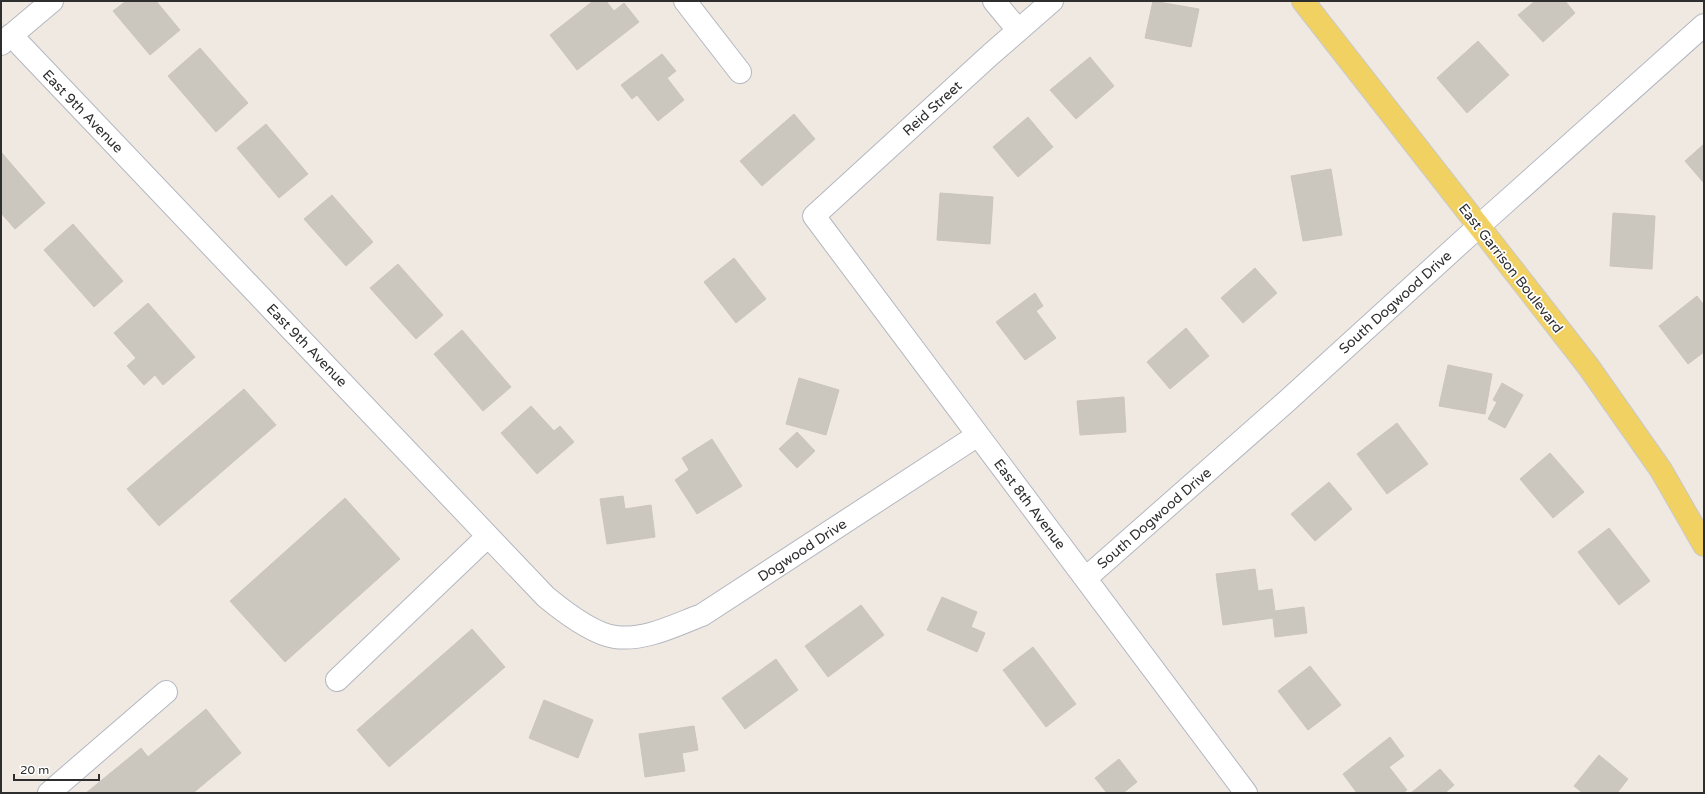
<svg xmlns="http://www.w3.org/2000/svg" width="1705" height="794" viewBox="0 0 1705 794" font-family="'Varela Round',sans-serif">
	<rect width="100%" height="100%" fill="#efe9e1"/>
	<path fill="#cbc7bf" stroke="#cbc5ba" d="M 126,1 L 156,1 L 180,30 L 150,55 L 113,11 Z
		M 593,1 L 606,1 L 614,11 L 624,3 L 639,22 L 577,70 L 550,35 Z
		M 1153,1 L 1199,9 L 1191,47 L 1145,38 Z
		M 1535,1 L 1565,1 L 1575,13 L 1543,42 L 1518,15 Z
		M 1478,41 L 1509,75 L 1467,113 L 1437,78 Z
		M 200,48 L 248,103 L 216,132 L 168,76 Z
		M 662,54 L 676,71 L 667,78 L 684,100 L 658,121 L 637,95 L 632,99 L 621,85 Z
		M 1090,57 L 1114,86 L 1076,119 L 1050,90 Z
		M 794,114 L 815,139 L 762,186 L 740,161 Z
		M 1028,117 L 1053,147 L 1018,177 L 993,147 Z
		M 266,124 L 308,174 L 279,198 L 237,148 Z
		M 1704,144 L 1704,183 L 1685,161 Z
		M 1,152 L 45,203 L 15,229 L 1,213 Z
		M 1331,169 L 1342,235 L 1303,241 L 1291,176 Z
		M 940,193 L 993,197 L 990,244 L 937,240 Z
		M 332,195 L 373,242 L 346,266 L 304,219 Z
		M 1613,213 L 1655,216 L 1652,269 L 1610,266 Z
		M 73,224 L 123,281 L 94,307 L 44,250 Z
		M 734,258 L 766,299 L 736,323 L 704,282 Z
		M 398,264 L 443,315 L 416,339 L 370,288 Z
		M 1255,268 L 1277,293 L 1243,323 L 1221,298 Z
		M 1035,293 L 1043,306 L 1036,311 L 1056,338 L 1025,360 L 996,322 Z
		M 1697,296 L 1704,305 L 1704,352 L 1688,364 L 1659,326 Z
		M 148,303 L 195,357 L 163,385 L 155,375 L 144,385 L 127,366 L 136,358 L 114,333 Z
		M 1186,328 L 1209,356 L 1170,389 L 1147,362 Z
		M 462,330 L 511,387 L 483,411 L 434,354 Z
		M 1448,365 L 1492,374 L 1485,414 L 1439,406 Z
		M 799,378 L 839,390 L 826,435 L 786,424 Z
		M 1502,383 L 1523,395 L 1505,428 L 1488,419 L 1497,402 L 1493,400 Z
		M 244,389 L 276,425 L 159,526 L 127,489 Z
		M 1124,397 L 1126,432 L 1080,435 L 1077,401 Z
		M 531,406 L 554,431 L 560,426 L 574,442 L 537,474 L 501,433 Z
		M 1397,423 L 1428,464 L 1387,494 L 1357,454 Z
		M 797,432 L 815,451 L 797,468 L 779,449 Z
		M 712,439 L 742,486 L 697,514 L 675,480 L 689,470 L 682,458 Z
		M 1550,453 L 1584,492 L 1553,518 L 1520,479 Z
		M 1329,482 L 1352,509 L 1315,541 L 1291,514 Z
		M 623,496 L 625,509 L 651,505 L 655,537 L 607,544 L 600,499 Z
		M 345,498 L 400,559 L 285,662 L 230,601 Z
		M 1609,528 L 1650,581 L 1619,605 L 1578,552 Z
		M 1255,569 L 1258,591 L 1272,589 L 1275,611 L 1304,607 L 1307,633 L 1275,637 L 1273,618 L 1223,625 L 1216,574 Z
		M 942,597 L 977,612 L 971,627 L 985,633 L 977,652 L 927,630 Z
		M 861,605 L 884,635 L 828,677 L 805,646 Z
		M 472,629 L 505,667 L 389,767 L 357,730 Z
		M 1033,647 L 1076,704 L 1046,727 L 1003,670 Z
		M 776,659 L 798,690 L 745,729 L 722,698 Z
		M 1310,666 L 1341,705 L 1308,730 L 1278,691 Z
		M 544,700 L 593,720 L 578,758 L 529,738 Z
		M 206,709 L 241,753 L 193,793 L 86,793 L 141,748 L 148,757 Z
		M 694,726 L 698,750 L 682,753 L 685,771 L 645,777 L 639,734 Z
		M 1390,737 L 1404,756 L 1389,767 L 1407,790 L 1403,793 L 1357,793 L 1343,774 Z
		M 1599,755 L 1628,779 L 1617,793 L 1583,793 L 1574,786 Z
		M 1119,759 L 1137,782 L 1123,793 L 1107,793 L 1095,778 Z
		M 1440,769 L 1454,785 L 1445,793 L 1411,793 Z"/>
	<g fill="none" stroke-linecap="round" stroke-linejoin="round">
		<defs>
			<path id="minor" d="M 685,1 L 740,72
				M 994,1 L 1018,30
				M 1052,1 L 990,55 L 814,216 L 1246,793
				M 11,35 L 546,597 C 563,611 593,634 615,637 C 645,641 675,625 702,615 L 978,435
				M 1,44 L 52,1
				M 1086,578 L 1287,401 L 1479,226 L 1704,25
				M 337,680 L 488,536
				M 49,793 L 166,692"/>
			<path id="major" d="M 1303,1 L 1588,366 L 1661,470 L 1704,545"/>
		</defs>
		<use href="#minor" stroke="#b4b7c1" stroke-width="24"/>
		<use href="#major" stroke="#c9c9c9" stroke-width="24"/>
		<use href="#minor" stroke="#fff" stroke-width="22"/>
		<use href="#major" stroke="#f2d163" stroke-width="22"/>
	</g>
	<g text-anchor="middle" stroke-width="3.5" stroke-linejoin="round" paint-order="stroke">
		<g font-size="14" fill="#2e2e2e" stroke="#fff">
			<text transform="translate(932 108) rotate(-42)" y="5">Reid Street</text>
			<text transform="translate(83 111) rotate(46)" y="5">East 9th Avenue</text>
			<text transform="translate(1511 268) rotate(52)" y="5">East Garrison Boulevard</text>
			<text transform="translate(1395 302) rotate(-42)" y="5">South Dogwood Drive</text>
			<text transform="translate(307 345) rotate(46)" y="5">East 9th Avenue</text>
			<text transform="translate(1030 504) rotate(53)" y="5">East 8th Avenue</text>
			<text transform="translate(1154 518) rotate(-41)" y="5">South Dogwood Drive</text>
			<text transform="translate(802 550) rotate(-33)" y="5">Dogwood Drive</text>
		</g>
	</g>
	<rect width="1705" height="794" fill="none" stroke="#2e2e2e" stroke-width="4"/>
	<path d="M14 774v6h85v-6" fill="none" stroke="#2e2e2e" stroke-width="2"/>
	<text x="20" y="774" font-size="12" fill="#2e2e2e" stroke="#ffffff" stroke-width="3" paint-order="stroke">20 m</text>
</svg>
